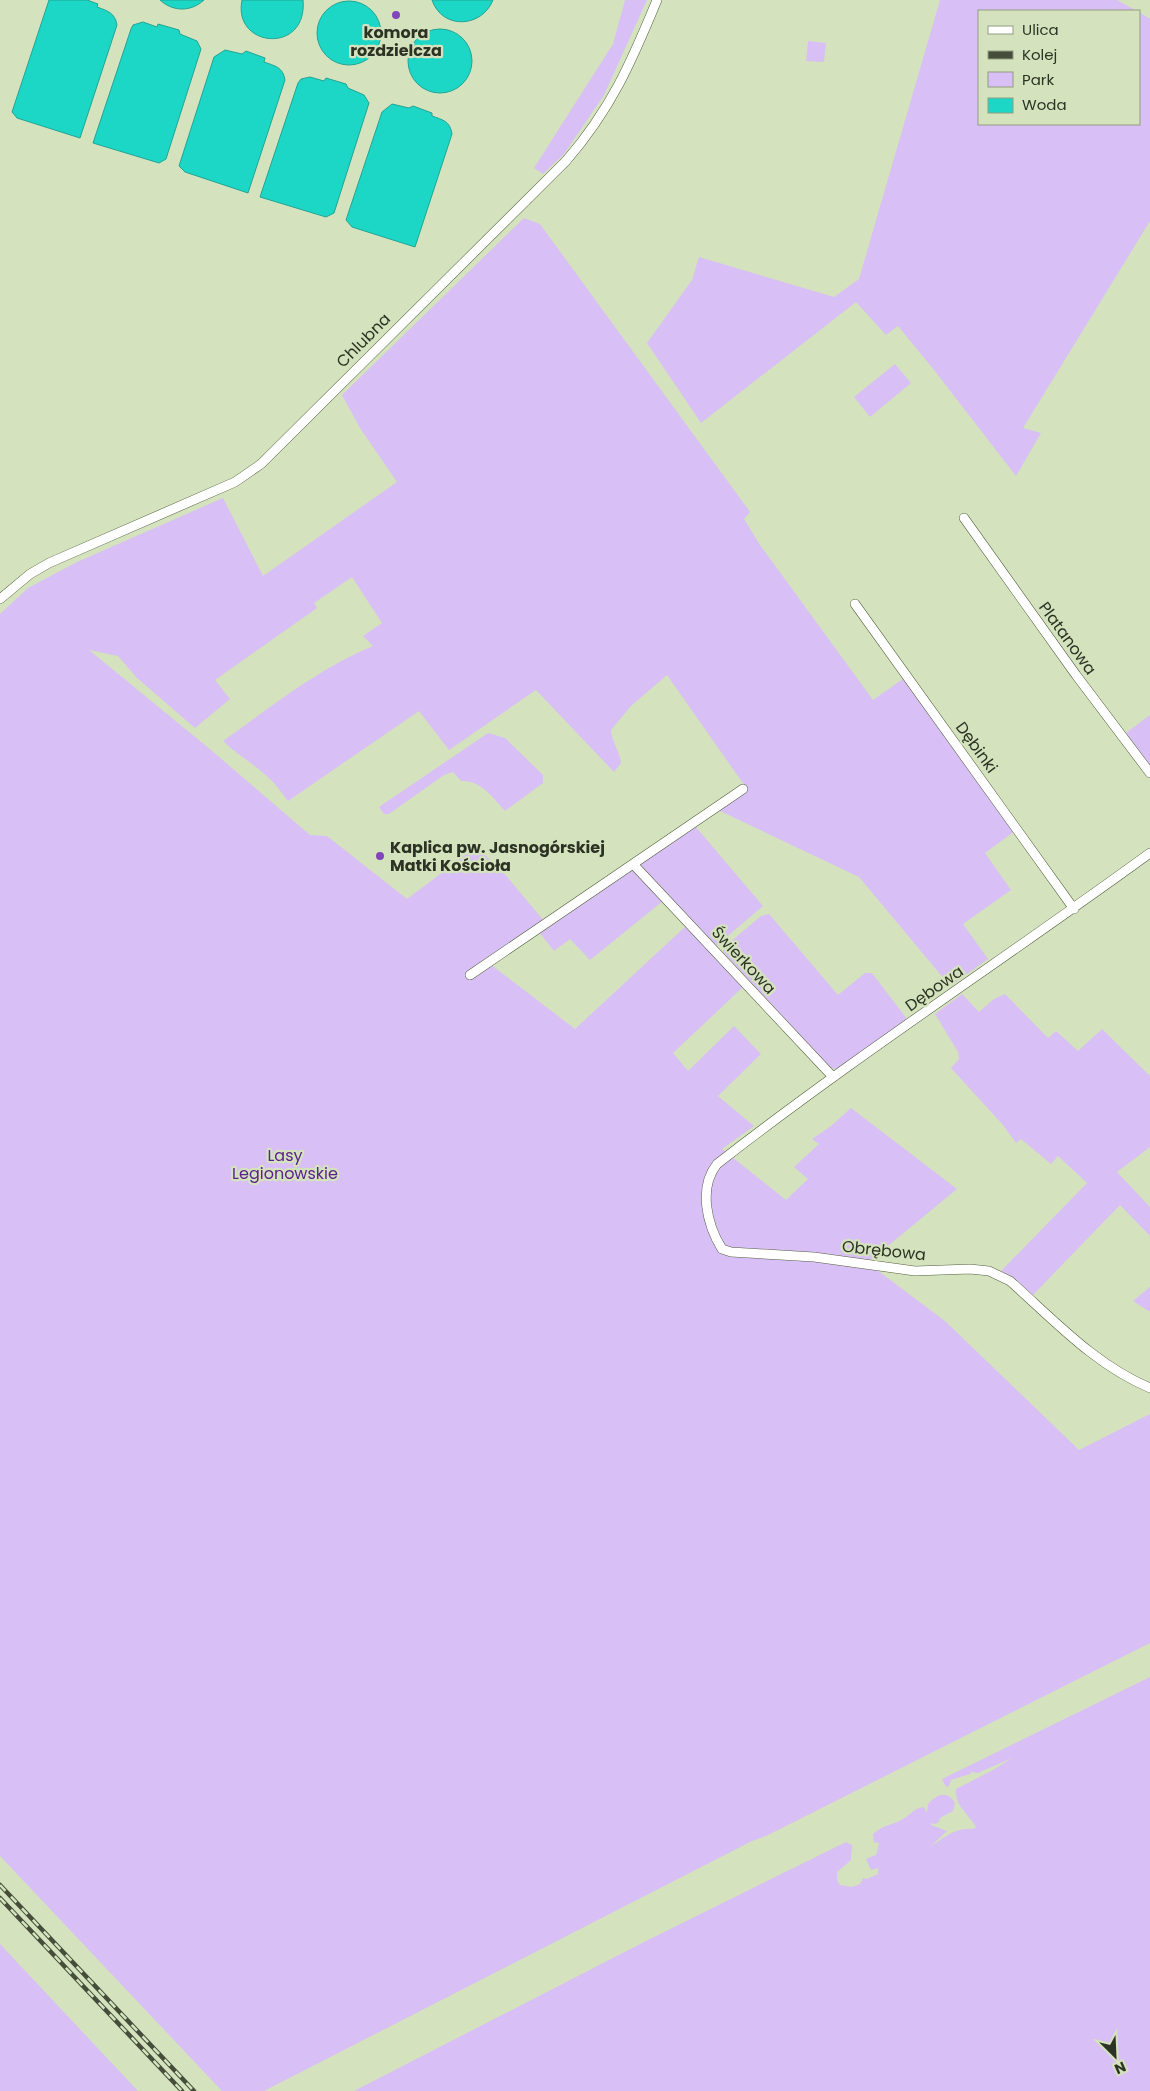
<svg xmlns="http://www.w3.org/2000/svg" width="1150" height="2091" viewBox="0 0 1150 2091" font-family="Poppins,sans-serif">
	<rect width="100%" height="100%" fill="#d4e3bd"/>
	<path fill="#d8bff5" d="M 625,0 L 647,0 L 604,95 L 564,154 L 543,174 L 534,168 L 613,44 Z
		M 940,0 L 1117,0 L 1137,11 L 979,11 L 979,124 L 1139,124 L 1139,12 L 1150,19 L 1150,221 L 1023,428 L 1041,433 L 1016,476 L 934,370 L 898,326 L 886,335 L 856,302 L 701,423 L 647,343 L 692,280 L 699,257 L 834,297 L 859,279 Z
		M 808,41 L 826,43 L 824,62 L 806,61 Z
		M 524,218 L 540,224 L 750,512 L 744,519 L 760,545 L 873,700 L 903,679 L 1015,831 L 985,853 L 1011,890 L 963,924 L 988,959 L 950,986 L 859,877 L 718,810 L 747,789 L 667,675 L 631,706 L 611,730 C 612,743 620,751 621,763 L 614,772 L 536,690 L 449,750 L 419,711 L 288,801 C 282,793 276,785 270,779 C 255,764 237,755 223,741 C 271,707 319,668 373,646 L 363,636 L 382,623 L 352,577 L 314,603 L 317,608 L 215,680 L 230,699 L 195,728 L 137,678 L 118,656 L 89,650 L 211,750 L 310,835 L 327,836 L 407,899 L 468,853 L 480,851 L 498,866 L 544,921 L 486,961 L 575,1029 L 686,926 L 743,987 L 673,1053 L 688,1071 L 734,1026 L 761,1054 L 718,1096 L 754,1126 L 722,1149 L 786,1200 L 808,1179 L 794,1167 L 819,1144 L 812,1139 L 831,1126 L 851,1108 L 957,1189 L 872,1259 L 865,1261 L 945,1321 L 1079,1450 L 1150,1414 L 1150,1643 L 766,1836 L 752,1841 L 264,2091 L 222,2091 L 0,1856 L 0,614 L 28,588 L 77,562 L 223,498 L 263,576 L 397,482 L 360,428 L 342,395 Z
		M 895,364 L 911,383 L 870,417 L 854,397 Z
		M 1150,715 L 1150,765 L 1126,733 Z
		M 488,733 L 505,738 L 543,775 L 543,783 L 505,811 C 492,797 481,780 461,781 L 453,772 L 444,775 L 389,814 L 384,814 L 379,807 Z
		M 695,826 L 763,906 L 716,946 L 641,868 L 640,863 Z
		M 630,870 L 635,870 L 663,901 L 590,960 L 570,939 L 554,951 L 539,932 Z
		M 769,914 L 838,995 L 865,973 L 872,973 L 907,1019 L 838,1069 L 830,1068 L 723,952 L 723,948 L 761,916 Z
		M 962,994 L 979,1012 L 994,999 L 1005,994 L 1048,1038 L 1056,1031 L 1078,1051 L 1102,1029 L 1150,1076 L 1150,1147 L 1117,1172 L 1150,1207 L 1150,1236 L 1120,1205 L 1032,1296 L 1001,1271 L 1087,1183 L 1058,1156 L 1051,1164 L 1021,1139 L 1016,1143 L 1003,1125 L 951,1068 L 959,1059 L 958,1052 L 935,1014 Z
		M 1150,1287 L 1150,1312 L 1133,1301 Z
		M 1150,1677 L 1150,2091 L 354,2091 L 644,1942 L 846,1842 L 852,1845 L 851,1860 L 837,1872 L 837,1880 L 840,1885 L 852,1887 L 860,1884 L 863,1878 L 867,1879 L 878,1874 L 878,1868 L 871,1870 L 866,1859 L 876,1855 L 879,1844 L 877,1842 L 874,1843 L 873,1834 C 885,1823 896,1825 906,1817 C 913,1812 915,1808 924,1807 L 927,1813 L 928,1804 C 937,1794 947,1790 955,1803 L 953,1811 L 940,1818 L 938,1823 L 934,1824 L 931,1823 L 931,1825 L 947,1831 L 931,1846 C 946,1837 955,1827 974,1829 L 976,1827 C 969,1814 954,1805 956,1789 L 993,1770 L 1012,1758 L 978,1773 L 972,1772 L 970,1774 L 951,1780 L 949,1786 L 946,1787 L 942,1779 Z
		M 0,1944 L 138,2091 L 0,2091 Z"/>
	<path fill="#1cd6c6" stroke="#21a595" d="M 49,0 L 87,0 L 98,4 L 97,7 C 108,11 115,13 117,25 L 80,138 L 17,118 L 12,112 Z
		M 160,0 L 204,0 C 191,12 173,12 160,0 Z
		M 242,0 L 303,0 C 308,55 232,48 242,0 Z
		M 432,0 L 493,0 C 482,28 442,30 432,0 Z
		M317 33a32 32 0 1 1 64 0a32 32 0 1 1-64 0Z
		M 143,22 L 157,27 L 158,24 L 179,30 L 180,34 L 197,41 L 201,49 L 166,159 L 159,163 L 93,143 L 131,29 L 133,25 Z
		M408 61a32 32 0 1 1 64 0a32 32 0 1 1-64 0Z
		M 225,50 L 242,54 L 246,51 L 265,58 L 264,62 C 275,66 283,67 285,80 L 248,193 L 185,172 L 179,166 L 214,57 Z
		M 310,77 L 324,81 L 326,78 L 346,84 L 348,88 L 364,95 L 369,103 L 334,213 L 326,217 L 260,197 L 298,83 L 301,79 Z
		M 392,104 L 409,108 L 413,106 L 432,113 L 432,116 C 443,120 450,121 452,134 L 415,247 L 352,227 L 346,220 L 382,112 Z"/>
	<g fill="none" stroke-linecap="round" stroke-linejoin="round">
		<defs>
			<path id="minor" d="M 964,518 L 1076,675 L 1150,773
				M 0,599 L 30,574 L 49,563 L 235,482 L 261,464 L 566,161 C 611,109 631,63 657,0
				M 855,604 L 1074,909
				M 1150,853 C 1006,958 857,1055 717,1164 C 698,1188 707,1225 722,1249 L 731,1252 L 814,1257 L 915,1271 L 970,1269 L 989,1271 L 1010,1281 C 1054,1320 1095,1365 1150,1388
				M 633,864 L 833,1077
				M 470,975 L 743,789"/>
		</defs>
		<use href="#minor" stroke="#53603f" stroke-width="10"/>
		<use href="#minor" stroke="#fff" stroke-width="9"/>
		<defs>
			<path id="rail" d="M 0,1885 L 194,2091
				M 0,1898 L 182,2091"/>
		</defs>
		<use href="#rail" stroke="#464e3b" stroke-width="4.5"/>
		<use href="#rail" stroke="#d4e3bd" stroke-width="2.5" stroke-dasharray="8" stroke-linecap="butt"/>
	</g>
	<g fill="#8244b9" stroke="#d4e3bd" stroke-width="2">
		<circle cx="396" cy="15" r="5"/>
		<circle cx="380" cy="856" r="5"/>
	</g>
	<g text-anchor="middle" stroke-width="4.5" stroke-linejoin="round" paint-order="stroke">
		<g font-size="16" font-weight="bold" fill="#2d3324" stroke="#d4e3bd">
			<text x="396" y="38">komora<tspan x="396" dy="18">rozdzielcza</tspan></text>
			<text x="390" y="853" text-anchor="start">Kaplica pw. Jasnogórskiej<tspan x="390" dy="18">Matki Kościoła</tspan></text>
		</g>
		<g font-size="16" fill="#2d3324" stroke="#d4e3bd">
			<text transform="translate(363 340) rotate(-45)" y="6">Chlubna</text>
			<text transform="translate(1068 638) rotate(54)" y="6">Platanowa</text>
			<text transform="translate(977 747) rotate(54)" y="6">Dębinki</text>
			<text transform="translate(744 960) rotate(47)" y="6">Świerkowa</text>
			<text transform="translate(934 988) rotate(-35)" y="6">Dębowa</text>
			<text transform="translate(884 1250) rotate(6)" y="6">Obrębowa</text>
		</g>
		<g font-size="16" fill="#5c228b" stroke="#d4e3bd">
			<text x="285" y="1161">Lasy<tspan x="285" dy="18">Legionowskie</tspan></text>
		</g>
	</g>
	<rect x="978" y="10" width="162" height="115" fill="#d4e3bd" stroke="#919d80"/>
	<rect x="988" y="26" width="25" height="8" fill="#ffffff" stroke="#919d80"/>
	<text x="1022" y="35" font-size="15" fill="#2d3324">Ulica</text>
	<rect x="988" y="51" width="25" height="8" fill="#464e3b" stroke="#919d80"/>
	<text x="1022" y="60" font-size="15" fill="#2d3324">Kolej</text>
	<rect x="988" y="72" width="25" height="15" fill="#d8bff5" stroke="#919d80"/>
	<text x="1022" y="85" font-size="15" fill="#2d3324">Park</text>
	<rect x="988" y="98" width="25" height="15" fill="#1cd6c6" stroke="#919d80"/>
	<text x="1022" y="110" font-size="15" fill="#2d3324">Woda</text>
	<g transform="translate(1115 2056) rotate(156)" stroke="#d4e3bd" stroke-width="4" paint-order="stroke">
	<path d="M0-4L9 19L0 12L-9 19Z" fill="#2d3324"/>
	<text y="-8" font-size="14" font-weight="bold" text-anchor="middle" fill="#2d3324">N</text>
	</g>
</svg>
